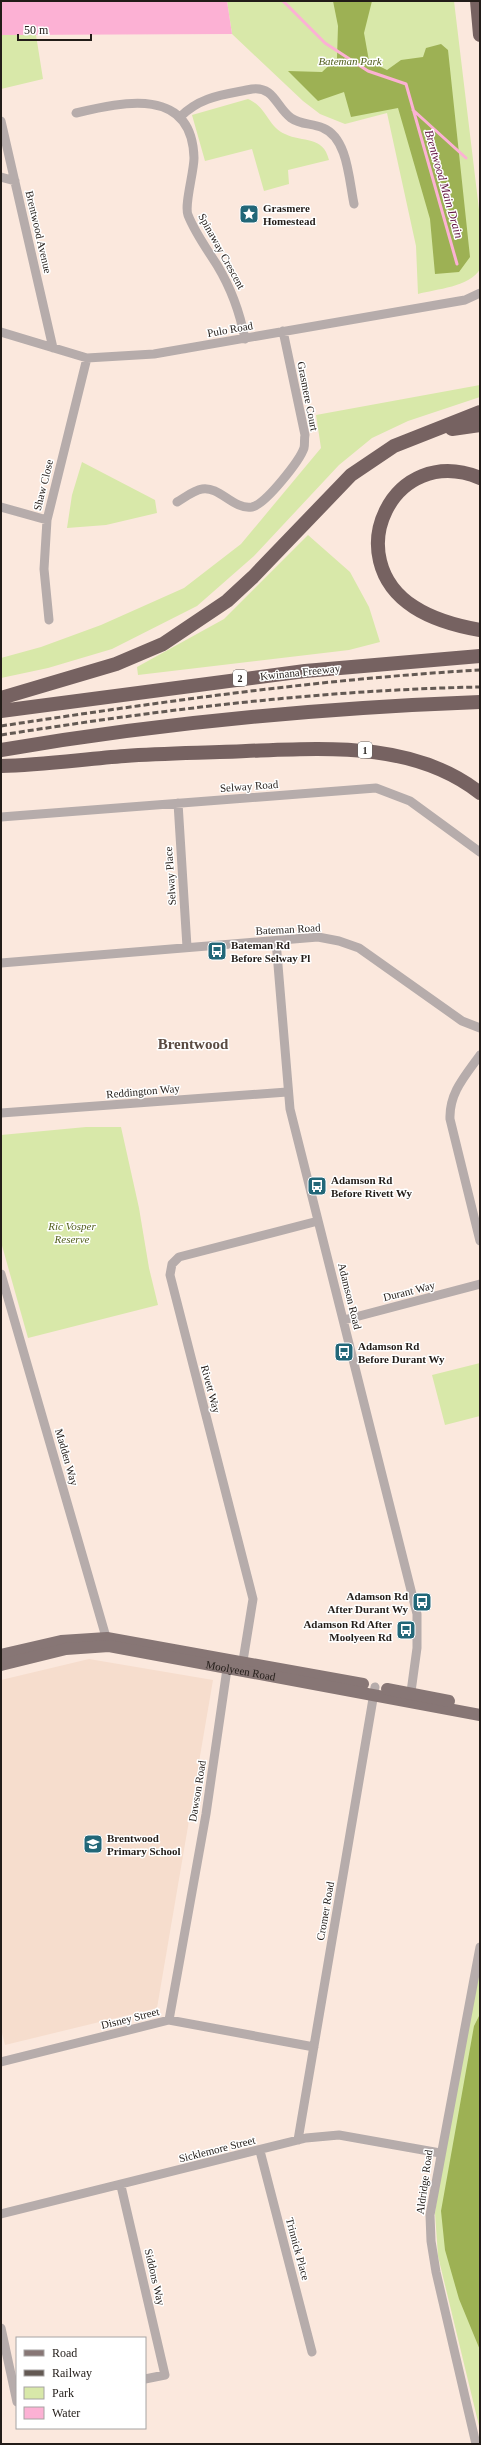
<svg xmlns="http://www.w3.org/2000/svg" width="481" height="2445" viewBox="0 0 481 2445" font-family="Georgia,serif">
	<rect width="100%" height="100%" fill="#fbe8dd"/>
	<path fill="#f6ddcd" d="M 89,1659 L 213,1680 L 157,2008 L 5,2045 L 1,2029 L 1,1680 Z"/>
	<path fill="#d8e8a9" d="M 227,1 L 454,1 L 480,218 L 480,269 C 470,287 436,289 418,294 L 416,246 L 387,113 L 345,124 L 320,114 L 303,101 L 232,34 Z
		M 1,35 L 36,35 L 43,79 L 1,89 Z
		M 248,99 C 267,107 268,127 285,134 C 303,143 323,135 329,160 L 288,170 L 289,184 L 264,191 L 252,149 L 205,161 L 192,115 Z
		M 480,385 L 480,397 L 408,421 L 372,438 L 339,465 L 254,556 L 197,606 L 112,649 L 48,668 L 1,678 L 1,658 L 41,647 L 101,625 L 184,588 L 241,544 L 321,448 L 316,415 Z
		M 82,462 L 155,500 L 157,513 L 106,525 L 67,528 L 72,495 Z
		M 308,535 L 350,572 L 369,607 L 380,642 L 349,650 L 138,675 L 137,667 L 224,619 Z
		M 86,1127 L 121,1127 L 139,1208 L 149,1268 L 158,1305 L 28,1338 L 1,1242 L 1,1135 Z
		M 480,1363 L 480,1416 L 445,1425 L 432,1375 Z
		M 480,1962 L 480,2430 L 438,2256 L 435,2213 L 440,2179 Z"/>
	<path fill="#9db154" d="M 333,1 L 372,1 L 364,33 L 369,61 L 387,70 L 401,60 L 423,57 L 426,48 L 441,44 L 448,50 L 470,257 L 459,272 L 435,274 L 430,219 L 398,108 L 351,117 L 344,92 L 318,101 L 288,71 L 322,72 L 337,58 L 338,26 Z
		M 480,2014 L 480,2350 L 459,2299 L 445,2250 L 441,2211 L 474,2026 Z"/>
	<path fill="#fcb1d4" d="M 1,1 L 227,1 L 232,34 L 1,35 Z"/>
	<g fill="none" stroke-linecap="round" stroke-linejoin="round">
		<path stroke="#fcb1d4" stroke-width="3" d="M 283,1 L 325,43 L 368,71 L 406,84 L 457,264
			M 413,110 L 466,158"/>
		<path stroke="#b6acab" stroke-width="9" d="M 76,113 C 123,102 192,86 194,158 C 194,172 184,205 188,215 C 195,233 207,249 217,265 C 231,288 240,313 245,339
			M 180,117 C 201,96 223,95 252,89 C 274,86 276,107 291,118 C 301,125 312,123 323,128 C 348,138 349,181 354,204
			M 1,121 L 53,348
			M 1,177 L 15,181
			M 1,332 L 87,358 L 154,354 L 465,300 L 480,293
			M 177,502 C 184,498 194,490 202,489 C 220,486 233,510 252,507 C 266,504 300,460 304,448 C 305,444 304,439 305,435 L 283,331
			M 1,507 L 47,520
			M 49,620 L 44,569 L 47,520 L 87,358
			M 178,803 L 187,947
			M 1,817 L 376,788 L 410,801 L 480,852
			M 276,941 L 290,1109 L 417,1614 L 417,1648 L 410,1699
			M 1,963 L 318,937 L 339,941 L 359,948 L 462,1021 L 480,1028
			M 480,1055 C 465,1076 449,1093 450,1119 L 480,1241
			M 1,1113 L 287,1092
			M 1,1274 L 108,1644
			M 344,1320 L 480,1284
			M 242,1667 L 253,1599 L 170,1275 L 172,1264 L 179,1257 L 318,1221
			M 169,2020 L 206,1814 L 228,1662
			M 1,2062 L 169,2020 L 314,2047
			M 298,2140 L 375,1687
			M 260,2151 L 312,2352
			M 121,2186 L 165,2375 L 145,2379
			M 1,2214 L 306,2138 L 339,2135 L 440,2153
			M 1,2328 L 17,2402
			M 476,2444 L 436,2272 L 431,2241 L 430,2215 L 480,1947"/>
		<g stroke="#877675" stroke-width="12">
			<path d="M 1,1655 L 61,1641 L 107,1638 L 363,1684"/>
			<path id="s1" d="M 1,1665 L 66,1649 L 109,1646 L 480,1715"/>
			<path d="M 387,1689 L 449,1701"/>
		</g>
		<path stroke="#766261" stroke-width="14" d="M 477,1 L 480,35
			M 452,429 L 480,425
			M 480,478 C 393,442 338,558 414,607 C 434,620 457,626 480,630
			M 1,698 L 116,664 L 163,644 L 227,601 L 253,577 L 351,475 L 394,446 L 480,412
			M 1,711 L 305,671 L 480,656
			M 1,750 C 159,723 320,708 480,702
			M 1,766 C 42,765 84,759 125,756 C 165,753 206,753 246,751 C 325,748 414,741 480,793"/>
		<path stroke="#635953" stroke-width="3" stroke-dasharray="6 3" stroke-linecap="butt" d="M 1,726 C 160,702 320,679 480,670
			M 1,735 C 160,710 319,690 480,687"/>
	</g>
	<defs>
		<symbol id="sight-square" viewBox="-11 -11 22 22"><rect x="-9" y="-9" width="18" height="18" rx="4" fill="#226778" stroke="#fff"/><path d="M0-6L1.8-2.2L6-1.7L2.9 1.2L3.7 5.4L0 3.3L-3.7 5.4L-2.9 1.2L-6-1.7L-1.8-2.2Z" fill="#fff"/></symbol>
		<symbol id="bus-square" viewBox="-11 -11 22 22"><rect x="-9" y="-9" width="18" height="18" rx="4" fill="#226778" stroke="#fff"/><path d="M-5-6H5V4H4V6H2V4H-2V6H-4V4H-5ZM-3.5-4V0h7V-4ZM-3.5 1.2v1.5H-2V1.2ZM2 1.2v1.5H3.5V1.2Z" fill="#fff"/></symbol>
		<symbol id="school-square" viewBox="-11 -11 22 22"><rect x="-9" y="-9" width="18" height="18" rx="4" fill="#226778" stroke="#fff"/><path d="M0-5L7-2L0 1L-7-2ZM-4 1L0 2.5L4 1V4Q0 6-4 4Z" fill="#fff"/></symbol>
	</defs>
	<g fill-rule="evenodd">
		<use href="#sight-square" x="238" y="203" width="22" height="22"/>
		<use href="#bus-square" x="206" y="940" width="22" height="22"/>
		<use href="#bus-square" x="306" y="1175" width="22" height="22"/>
		<use href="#bus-square" x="333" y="1341" width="22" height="22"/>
		<use href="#bus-square" x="411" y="1591" width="22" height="22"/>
		<use href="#bus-square" x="395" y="1619" width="22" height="22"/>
		<use href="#school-square" x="82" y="1833" width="22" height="22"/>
	</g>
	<g text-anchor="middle" stroke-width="3" stroke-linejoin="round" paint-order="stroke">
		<g fill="#fff" stroke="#64605d" stroke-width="1">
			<rect x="233" y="670" width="14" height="16" rx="3"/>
			<rect x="358" y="742" width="14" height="16" rx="3"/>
		</g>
		<g font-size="10" font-weight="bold" fill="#221c18">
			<text x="240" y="682">2</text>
			<text x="365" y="754">1</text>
		</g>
		<g font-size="11" font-style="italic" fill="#525f1d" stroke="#fff">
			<text x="350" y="65">Bateman Park</text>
			<text x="72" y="1230">Ric Vosper<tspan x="72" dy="13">Reserve</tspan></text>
		</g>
		<g font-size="11" font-weight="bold" fill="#221c18" stroke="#fff" text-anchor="start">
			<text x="263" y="212">Grasmere<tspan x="263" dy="13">Homestead</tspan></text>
			<text x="231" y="949">Bateman Rd<tspan x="231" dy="13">Before Selway Pl</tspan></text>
			<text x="331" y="1184">Adamson Rd<tspan x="331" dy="13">Before Rivett Wy</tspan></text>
			<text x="358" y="1350">Adamson Rd<tspan x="358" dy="13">Before Durant Wy</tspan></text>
			<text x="408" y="1600" text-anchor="end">Adamson Rd<tspan x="408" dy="13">After Durant Wy</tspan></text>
			<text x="392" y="1628" text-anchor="end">Adamson Rd After<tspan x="392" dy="13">Moolyeen Rd</tspan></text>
			<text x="107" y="1842">Brentwood<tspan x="107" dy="13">Primary School</tspan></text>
		</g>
		<g font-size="11" fill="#221c18" stroke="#fff">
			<text transform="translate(39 232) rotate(77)" y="4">Brentwood Avenue</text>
			<text transform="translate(222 251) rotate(61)" y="4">Spinaway Crescent</text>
			<text transform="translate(230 329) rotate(-10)" y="4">Pulo Road</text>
			<text transform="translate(308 396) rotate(79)" y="4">Grasmere Court</text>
			<text transform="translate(43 485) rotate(-76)" y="4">Shaw Close</text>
			<text transform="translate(300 672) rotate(-6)" y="4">Kwinana Freeway</text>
			<text transform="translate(249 786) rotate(-4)" y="4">Selway Road</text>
			<text transform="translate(170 876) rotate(-94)" y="4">Selway Place</text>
			<text transform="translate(288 929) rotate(-3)" y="4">Bateman Road</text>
			<text transform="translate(143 1091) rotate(-5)" y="4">Reddington Way</text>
			<text transform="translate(409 1291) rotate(-14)" y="4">Durant Way</text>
			<text transform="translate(350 1296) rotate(76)" y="4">Adamson Road</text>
			<text transform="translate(211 1389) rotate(75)" y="4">Rivett Way</text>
			<text transform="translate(67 1457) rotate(74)" y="4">Madden Way</text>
			<text dy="4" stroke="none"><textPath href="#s1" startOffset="244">Moolyeen Road</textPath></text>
			<text transform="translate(197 1791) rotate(-81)" y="4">Dawson Road</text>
			<text transform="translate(325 1911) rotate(-80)" y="4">Cromer Road</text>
			<text transform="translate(130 2018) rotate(-14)" y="4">Disney Street</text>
			<text transform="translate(217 2149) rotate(-14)" y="4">Sicklemore Street</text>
			<text transform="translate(424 2182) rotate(-82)" y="4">Aldridge Road</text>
			<text transform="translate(298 2249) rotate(75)" y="4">Trinnick Place</text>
			<text transform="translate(155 2277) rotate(77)" y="4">Siddons Way</text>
		</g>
		<g font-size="12" font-style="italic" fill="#611241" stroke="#fff">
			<text transform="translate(444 184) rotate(74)" y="4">Brentwood Main Drain</text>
		</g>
		<g font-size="15" font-weight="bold" fill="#5a4b42" stroke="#fff">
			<text x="193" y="1049">Brentwood</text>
		</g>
	</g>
	<rect width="481" height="2445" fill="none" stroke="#221c18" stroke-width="4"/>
	<rect x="16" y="2337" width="130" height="92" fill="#ffffff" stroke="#a7a4a3"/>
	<rect x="24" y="2350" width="20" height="6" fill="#877675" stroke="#a7a4a3"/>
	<text x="52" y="2357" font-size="12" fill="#221c18">Road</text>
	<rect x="24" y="2370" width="20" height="6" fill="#635953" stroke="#a7a4a3"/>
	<text x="52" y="2377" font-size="12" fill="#221c18">Railway</text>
	<rect x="24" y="2387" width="20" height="12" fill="#d8e8a9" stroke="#a7a4a3"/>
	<text x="52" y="2397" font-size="12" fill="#221c18">Park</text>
	<rect x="24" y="2407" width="20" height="12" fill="#fcb1d4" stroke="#a7a4a3"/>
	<text x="52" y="2417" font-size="12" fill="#221c18">Water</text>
	<path d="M18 34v6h73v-6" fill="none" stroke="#221c18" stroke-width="2"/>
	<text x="24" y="34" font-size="12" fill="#221c18" stroke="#ffffff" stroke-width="3" paint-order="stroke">50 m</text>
</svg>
